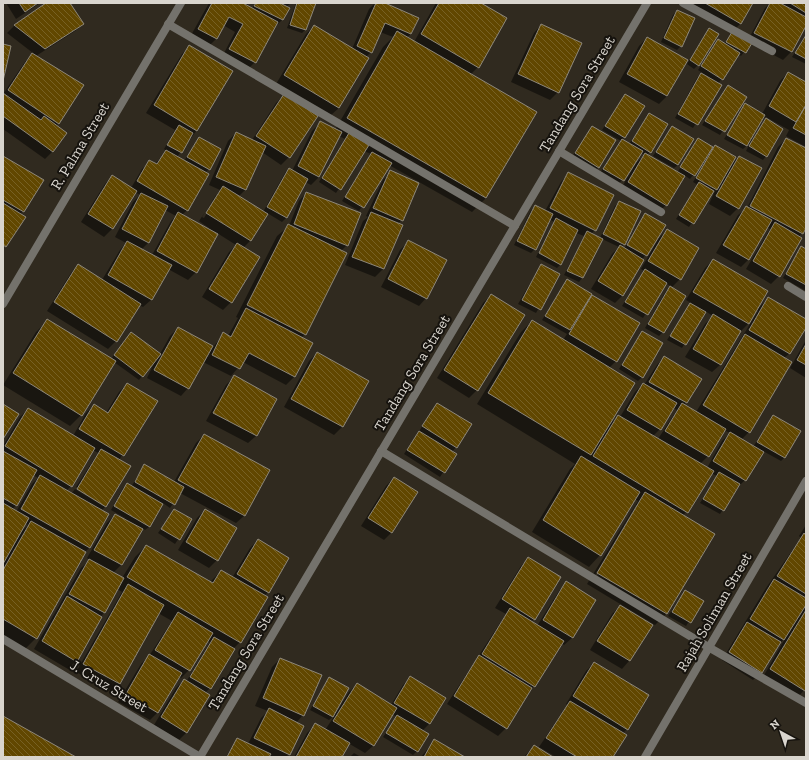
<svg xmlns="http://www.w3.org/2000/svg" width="809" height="760" viewBox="0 0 809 760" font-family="'Zilla Slab',serif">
	<defs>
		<pattern id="building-back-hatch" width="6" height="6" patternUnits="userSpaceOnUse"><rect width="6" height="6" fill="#614700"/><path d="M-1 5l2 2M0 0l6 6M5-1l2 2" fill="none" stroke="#776124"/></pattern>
	</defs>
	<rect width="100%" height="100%" fill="#302a1f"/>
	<path fill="#0007" fill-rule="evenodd" d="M 6,3 L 40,3 L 16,19 Z
		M 48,3 L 69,3 L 83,23 L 75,31 L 36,56 L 59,123 L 56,126 L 53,151 L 45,159 L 3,129 L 3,94 L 25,62 L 33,53 L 7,33 L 14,26 Z
		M 209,3 L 249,3 L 246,6 L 252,9 L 255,3 L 291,3 L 286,7 L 288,8 L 282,20 L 278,24 L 277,23 L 255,62 L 247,70 L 222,57 L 235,32 L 223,25 L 216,39 L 208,47 L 190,37 Z
		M 296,3 L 315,3 L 305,30 L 302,33 L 287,28 Z
		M 375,3 L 382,3 L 411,34 L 406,38 L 414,42 L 436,3 L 478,3 L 478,67 L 470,75 L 536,112 L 486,198 L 472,212 L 389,165 L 359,211 L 342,201 L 371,154 L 364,151 L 336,193 L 319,182 L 345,139 L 339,136 L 319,177 L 311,185 L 305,182 L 286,218 L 282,222 L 267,213 L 250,241 L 243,248 L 231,302 L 223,310 L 202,297 L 229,252 L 236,245 L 217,233 L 196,272 L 188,280 L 168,269 L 151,300 L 143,307 L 139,305 L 116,341 L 108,349 L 47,311 L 71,273 L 78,265 L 102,280 L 120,250 L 126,243 L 115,237 L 133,202 L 140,195 L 135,192 L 112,229 L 104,237 L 81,222 L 105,184 L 112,176 L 131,188 L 142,169 L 150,162 L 155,164 L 167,151 L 164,149 L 175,130 L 146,113 L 182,54 L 189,47 L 197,130 L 177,157 L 184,161 L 199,138 L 209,169 L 205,173 L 187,210 L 182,215 L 208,229 L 209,228 L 199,221 L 220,190 L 209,185 L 228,141 L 236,133 L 252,140 L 276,103 L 284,95 L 289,157 L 281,165 L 262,152 L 245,190 L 238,197 L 263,212 L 285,173 L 289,169 L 292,171 L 312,131 L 320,123 L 335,130 L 383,47 L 393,37 L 380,32 L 371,52 L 366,57 L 339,108 L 331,115 L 276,84 L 306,34 L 314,26 L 352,49 L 369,9 ZM 216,195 L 218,195 L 204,218 L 202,217 ZM 165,210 L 176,216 L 171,221 L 152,255 L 141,250 L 149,242 Z
		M 684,3 L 752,3 L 741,23 L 733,31 Z
		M 770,3 L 806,3 L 806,24 L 791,52 L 783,60 L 751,43 L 741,56 L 738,54 L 718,84 L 720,85 L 693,128 L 675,118 L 697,78 L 701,75 L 706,77 L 707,76 L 698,70 L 715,44 L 724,44 L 732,33 L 747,42 L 765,8 Z
		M 677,11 L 681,46 L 677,50 L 661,42 L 673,15 Z
		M 541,25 L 558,92 L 550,100 L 511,82 L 534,33 Z
		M 706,33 L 698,65 L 694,69 L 687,64 Z
		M 806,34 L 806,64 L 792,57 Z
		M 647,38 L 667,96 L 659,104 L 619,82 L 639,46 Z
		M 788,73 L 806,83 L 806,147 L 786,136 L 789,130 L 764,116 L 751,138 L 753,139 L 766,120 L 766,156 L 763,160 L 746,151 L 750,143 L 743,149 L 724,139 L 745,105 L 762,114 L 780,81 Z
		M 728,86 L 745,97 L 720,135 L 702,125 Z
		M 625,95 L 624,138 L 622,140 L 629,144 L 650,114 L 650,152 L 647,155 L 677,173 L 698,139 L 710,152 L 715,147 L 730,165 L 739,157 L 760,169 L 738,208 L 730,216 L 709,204 L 716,189 L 712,193 L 689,227 L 676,219 L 698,185 L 693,182 L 703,165 L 701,165 L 690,179 L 684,175 L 666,205 L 658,213 L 620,190 L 637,162 L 645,155 L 640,152 L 619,184 L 600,173 L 621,141 L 602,130 Z
		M 592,127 L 599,167 L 595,171 L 572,157 Z
		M 669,131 L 678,165 L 674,168 L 653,156 Z
		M 786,139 L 806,149 L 806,226 L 799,237 L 779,276 L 771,284 L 746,269 L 770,229 L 767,227 L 749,259 L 741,267 L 716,253 L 738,215 L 747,208 L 778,147 Z
		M 3,157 L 42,180 L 20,215 L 3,249 Z
		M 391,172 L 402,220 L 397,224 L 401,226 L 383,269 L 375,277 L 345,265 L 363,221 L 368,217 L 366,216 L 383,180 Z
		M 568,174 L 595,230 L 591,234 L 600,238 L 615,206 L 619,202 L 624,244 L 621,247 L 624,249 L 646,215 L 664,225 L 642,260 L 623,295 L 615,303 L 591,289 L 612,254 L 619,247 L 602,239 L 582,278 L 579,282 L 564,275 L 584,236 L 576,233 L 561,264 L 557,268 L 536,257 L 554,222 L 549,219 L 535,249 L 531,253 L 514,245 L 531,210 L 535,207 L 545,211 L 561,182 Z
		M 306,193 L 347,245 L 341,251 L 305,334 L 301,338 L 312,344 L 294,377 L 286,385 L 243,362 L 231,376 L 203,362 L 188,388 L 181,396 L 147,378 L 157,357 L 139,380 L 114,362 L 81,415 L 70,426 L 3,385 L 36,332 L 47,321 L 111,359 L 131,333 L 160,354 L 170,336 L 178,328 L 213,347 L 224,334 L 228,336 L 238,318 L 236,317 L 277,236 L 289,226 L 299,201 Z
		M 667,230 L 698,248 L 680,279 L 671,288 L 663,332 L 659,336 L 645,328 L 666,291 L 671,286 L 665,283 L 643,318 L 622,306 L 644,271 L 641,269 L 659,238 Z
		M 408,242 L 426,298 L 419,306 L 381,287 L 400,250 Z
		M 802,247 L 806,248 L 806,291 L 783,278 Z
		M 713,260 L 757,310 L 768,298 L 806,320 L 806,326 L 790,353 L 784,358 L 749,432 L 741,440 L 753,447 L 773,416 L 784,458 L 781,461 L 763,451 L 745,480 L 737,488 L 720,514 L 700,503 L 717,476 L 711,473 L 683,516 L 666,614 L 655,625 L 587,584 L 638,501 L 635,499 L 600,555 L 589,567 L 532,532 L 570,469 L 575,464 L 477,404 L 521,332 L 532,321 L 563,340 L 567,334 L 542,320 L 567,281 L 588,300 L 592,296 L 616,361 L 609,368 L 609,425 L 618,416 L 620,417 L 635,392 L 643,384 L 644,385 L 657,365 L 664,357 L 700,379 L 684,405 L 696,412 L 758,311 L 756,310 L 748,324 L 740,332 L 720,365 L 712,372 L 685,357 L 705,324 L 713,316 L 705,311 L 682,348 L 667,340 L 691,303 L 686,300 L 705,268 ZM 673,408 L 677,410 L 658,439 L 653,436 L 660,429 ZM 724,430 L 730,433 L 722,441 L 707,468 L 700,464 L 708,456 ZM 636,505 L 638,505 L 596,578 L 594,577 Z
		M 541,265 L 558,275 L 536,313 L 518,304 Z
		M 491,295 L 477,390 L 469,398 L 437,378 L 483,303 Z
		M 642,332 L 642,377 L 638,381 L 619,369 Z
		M 806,340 L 806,378 L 790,368 Z
		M 317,353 L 368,381 L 342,427 L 334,435 L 284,407 L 309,361 Z
		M 234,377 L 276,399 L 256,436 L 248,443 L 206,421 L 226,385 Z
		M 127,384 L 156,402 L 119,460 L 105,507 L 105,505 L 76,487 L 98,453 L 93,450 L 71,486 L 66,491 L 71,494 L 75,489 L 105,507 L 101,511 L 90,547 L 85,552 L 36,638 L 25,649 L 3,637 L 3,446 L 20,417 L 28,409 L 73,436 L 86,413 L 94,405 L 106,413 L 119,392 ZM 33,475 L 38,478 L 32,484 L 16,512 L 12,510 L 16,505 ZM 25,523 L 28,525 L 20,533 Z
		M 437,404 L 456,447 L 452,452 L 455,454 L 440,477 L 404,454 Z
		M 204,435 L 269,471 L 244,516 L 236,523 L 180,493 L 170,508 L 163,503 L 149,527 L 145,530 L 142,528 L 121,565 L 113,573 L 122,578 L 135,557 L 146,546 L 210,582 L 221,571 L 232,578 L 250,548 L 258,540 L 268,592 L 264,596 L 240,642 L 233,649 L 210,688 L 205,693 L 187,732 L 179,740 L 154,725 L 176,688 L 184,680 L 186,682 L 210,642 L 207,641 L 189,670 L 181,678 L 179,676 L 158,712 L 150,720 L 118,702 L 141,664 L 149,656 L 172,621 L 158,613 L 119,683 L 112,691 L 76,672 L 122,592 L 117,589 L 76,661 L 68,669 L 34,649 L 81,568 L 90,560 L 87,558 L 107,523 L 115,515 L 124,520 L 125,518 L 111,510 L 123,488 L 127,485 L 131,487 L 144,466 L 174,482 L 196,443 Z
		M 394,478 L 392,532 L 384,540 L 361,526 L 386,486 Z
		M 174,510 L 191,520 L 175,544 L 158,533 Z
		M 205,510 L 217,560 L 209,568 L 178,550 L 197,518 Z
		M 806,525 L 806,603 L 804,608 L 806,606 L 806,688 L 797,698 L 763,677 L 786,637 L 778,645 L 761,672 L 753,680 L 722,660 L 766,588 L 801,538 L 799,536 Z
		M 529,558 L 534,619 L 531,622 L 537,626 L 559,591 L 567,583 L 595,600 L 572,638 L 564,645 L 561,643 L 506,728 L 498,736 L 447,704 L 506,614 L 495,608 L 521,566 Z
		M 685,591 L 702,601 L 686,626 L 668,616 Z
		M 620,606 L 651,625 L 629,661 L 622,669 L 590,650 L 612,614 Z
		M 280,659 L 303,715 L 296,723 L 289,754 L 286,757 L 226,757 L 237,739 L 248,744 L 261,718 L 268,711 L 255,706 L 272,667 Z
		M 594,663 L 627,729 L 622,734 L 612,757 L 556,757 L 539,747 L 567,705 L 566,704 L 586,671 Z
		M 329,678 L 336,713 L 349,692 L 357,684 L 391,705 L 403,685 L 410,678 L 445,699 L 429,724 L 422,731 L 417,751 L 413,755 L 383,737 L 397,717 L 392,714 L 373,746 L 365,753 L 348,743 L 341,757 L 294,757 L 307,733 L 315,725 L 325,730 L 335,715 L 329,720 L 310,710 Z
		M 434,741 L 463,757 L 421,757 Z
		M 534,746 L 551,757 L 524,757 Z
		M 354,753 L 361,757 L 350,757 Z"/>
	<path fill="url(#building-back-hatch)" stroke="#8d877a" d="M 19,3 L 38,3 L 25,12 Z
		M 46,3 L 70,3 L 84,24 L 45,49 L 14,25 Z
		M 212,3 L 243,3 L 278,22 L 256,63 L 229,49 L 243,24 L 229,17 L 217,39 L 198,29 Z
		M 256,3 L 280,3 L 290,8 L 283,20 L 254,6 Z
		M 297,3 L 316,3 L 306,30 L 290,25 Z
		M 376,3 L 385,3 L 419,18 L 411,34 L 385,23 L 372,53 L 357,46 Z
		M 439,3 L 481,3 L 507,18 L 479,68 L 421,34 Z
		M 705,3 L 753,3 L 741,24 Z
		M 770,3 L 780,3 L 806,17 L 806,26 L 792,52 L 754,33 Z
		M 790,3 L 806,3 L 806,13 Z
		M 677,10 L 695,18 L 682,47 L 664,38 Z
		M 541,24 L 582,43 L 559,93 L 518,74 Z
		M 314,25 L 369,58 L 339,108 L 284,75 Z
		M 709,28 L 719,34 L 699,66 L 690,60 Z
		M 397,31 L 537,112 L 486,198 L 347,118 Z
		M 732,32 L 752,43 L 746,53 L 726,42 Z
		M 806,35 L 806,59 L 795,53 Z
		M 647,37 L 688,60 L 667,96 L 627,74 Z
		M 718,39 L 740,53 L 723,80 L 701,66 Z
		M 3,44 L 11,46 L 3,81 Z
		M 189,45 L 233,71 L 197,131 L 154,105 Z
		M 32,53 L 84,85 L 59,124 L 8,90 Z
		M 788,72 L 806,82 L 806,105 L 796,122 L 769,106 Z
		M 701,73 L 722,85 L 698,125 L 678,114 Z
		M 728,85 L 747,97 L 725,132 L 705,121 Z
		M 3,93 L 41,120 L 44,116 L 67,133 L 53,152 L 3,116 Z
		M 284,94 L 318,116 L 290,158 L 256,136 Z
		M 625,94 L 645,106 L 625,138 L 605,126 Z
		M 745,103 L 765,115 L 747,146 L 727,135 Z
		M 806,105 L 806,135 L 793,128 Z
		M 649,113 L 668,124 L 651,153 L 632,141 Z
		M 766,118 L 783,129 L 767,157 L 749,146 Z
		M 320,121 L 342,132 L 319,177 L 298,166 Z
		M 179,125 L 193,133 L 182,153 L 167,145 Z
		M 592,126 L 616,140 L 599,168 L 575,153 Z
		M 672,126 L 694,139 L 678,165 L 656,152 Z
		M 236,132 L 266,146 L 246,190 L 216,177 Z
		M 349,133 L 369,145 L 341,190 L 322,178 Z
		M 199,137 L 221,149 L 210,170 L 187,157 Z
		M 698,138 L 713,147 L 695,176 L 680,167 Z
		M 786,138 L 806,148 L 806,228 L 803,234 L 750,206 Z
		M 622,139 L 643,151 L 624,181 L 603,169 Z
		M 715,145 L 736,157 L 717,190 L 696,178 Z
		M 166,150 L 209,174 L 188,211 L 137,181 L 149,160 L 157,164 Z
		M 372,152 L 392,163 L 364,208 L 345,197 Z
		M 645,153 L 685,176 L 667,206 L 628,182 Z
		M 3,156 L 44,180 L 24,212 L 3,200 Z
		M 739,156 L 762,168 L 739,209 L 716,196 Z
		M 289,168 L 308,179 L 287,218 L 267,207 Z
		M 390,170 L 419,183 L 403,221 L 373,208 Z
		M 568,172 L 614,195 L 596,231 L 550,208 Z
		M 112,175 L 137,191 L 113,229 L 88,214 Z
		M 699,182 L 714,191 L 694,224 L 679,215 Z
		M 223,186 L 268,214 L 251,241 L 206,213 Z
		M 306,192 L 361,213 L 348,246 L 294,224 Z
		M 141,193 L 168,206 L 149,243 L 122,229 Z
		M 619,201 L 641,211 L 625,245 L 603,234 Z
		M 3,203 L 26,217 L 6,247 L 3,245 Z
		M 535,205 L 553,214 L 536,250 L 517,241 Z
		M 746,206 L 772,220 L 749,260 L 723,245 Z
		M 178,212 L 218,234 L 197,273 L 157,251 Z
		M 371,212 L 403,225 L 384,269 L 352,257 Z
		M 645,213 L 666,225 L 647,256 L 627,245 Z
		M 556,218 L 578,230 L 561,265 L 539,253 Z
		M 775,222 L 802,238 L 780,277 L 753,261 Z
		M 288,224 L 347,253 L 306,335 L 247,305 Z
		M 667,229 L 699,248 L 681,280 L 648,261 Z
		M 587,231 L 603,239 L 583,278 L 567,271 Z
		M 408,240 L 447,260 L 427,299 L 388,279 Z
		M 127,241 L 172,265 L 152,300 L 108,275 Z
		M 237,243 L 260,257 L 232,303 L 209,289 Z
		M 620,245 L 644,260 L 623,296 L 598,281 Z
		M 801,246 L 806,249 L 806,285 L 786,274 Z
		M 713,259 L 768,291 L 749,324 L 693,292 Z
		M 78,264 L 141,304 L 117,342 L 54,302 Z
		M 541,264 L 560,274 L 541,310 L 522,300 Z
		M 645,269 L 667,283 L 648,315 L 625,302 Z
		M 567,279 L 592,294 L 570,330 L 545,316 Z
		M 670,286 L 686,296 L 664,333 L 648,324 Z
		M 491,294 L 525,315 L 478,391 L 444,370 Z
		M 592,295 L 640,323 L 617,362 L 569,334 Z
		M 768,297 L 806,319 L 806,328 L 790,354 L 749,330 Z
		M 690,303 L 706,312 L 686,345 L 670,336 Z
		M 246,308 L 313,343 L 295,377 L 249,353 L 240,369 L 212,355 L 223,332 L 231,337 Z
		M 713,314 L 741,331 L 721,365 L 693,349 Z
		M 47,319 L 116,361 L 82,416 L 13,373 Z
		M 532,320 L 635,383 L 591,455 L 488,393 Z
		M 178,327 L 213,346 L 189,389 L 154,370 Z
		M 642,331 L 663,343 L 643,378 L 622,365 Z
		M 131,332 L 161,354 L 143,377 L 114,355 Z
		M 745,334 L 792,362 L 750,433 L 703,405 Z
		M 806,344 L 806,365 L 797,360 Z
		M 317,352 L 369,381 L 343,427 L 291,399 Z
		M 664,356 L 702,379 L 687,403 L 649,382 Z
		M 234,375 L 277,399 L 257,436 L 213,413 Z
		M 127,383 L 158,401 L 124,456 L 79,429 L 94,404 L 108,413 Z
		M 643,383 L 677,403 L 661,430 L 627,410 Z
		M 437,403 L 472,424 L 457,448 L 422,426 Z
		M 682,403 L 726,429 L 709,457 L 665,431 Z
		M 3,404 L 19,414 L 3,439 Z
		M 28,408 L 95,448 L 72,487 L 5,446 Z
		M 618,415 L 714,471 L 688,513 L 593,456 Z
		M 773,415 L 801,431 L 785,458 L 757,442 Z
		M 419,431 L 457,454 L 445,473 L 407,450 Z
		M 730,432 L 764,452 L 746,481 L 713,461 Z
		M 204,434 L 270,470 L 245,516 L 178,480 Z
		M 101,449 L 131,466 L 106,507 L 77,489 Z
		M 3,451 L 37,470 L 17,506 L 3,498 Z
		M 581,456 L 640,492 L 601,556 L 543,520 Z
		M 144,464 L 184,487 L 175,505 L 135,482 Z
		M 719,472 L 740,484 L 724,511 L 703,499 Z
		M 40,475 L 109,514 L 90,548 L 21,509 Z
		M 394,477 L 418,492 L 392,533 L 368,518 Z
		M 127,483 L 163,504 L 150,527 L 114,506 Z
		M 645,492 L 715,534 L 667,614 L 597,573 Z
		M 3,503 L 29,518 L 3,564 Z
		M 174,509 L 192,519 L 180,540 L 161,529 Z
		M 205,509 L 237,528 L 218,561 L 186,542 Z
		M 115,514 L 143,529 L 122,565 L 94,550 Z
		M 31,521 L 86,552 L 37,639 L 3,619 L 3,570 Z
		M 804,533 L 806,535 L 806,594 L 777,576 Z
		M 258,539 L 289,558 L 269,593 L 237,574 Z
		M 146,545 L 213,583 L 221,570 L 268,597 L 241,643 L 127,577 Z
		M 528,557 L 561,577 L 535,620 L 502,599 Z
		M 89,559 L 124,578 L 105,613 L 69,594 Z
		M 774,579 L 806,598 L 806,605 L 784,640 L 750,619 Z
		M 566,581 L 596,600 L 573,638 L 543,620 Z
		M 128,584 L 164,605 L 120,684 L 83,664 Z
		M 685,590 L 704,601 L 691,623 L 672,612 Z
		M 67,596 L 102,617 L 77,662 L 42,641 Z
		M 620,605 L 653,625 L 630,661 L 597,641 Z
		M 510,608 L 564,641 L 535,687 L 482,654 Z
		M 806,610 L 806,690 L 805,691 L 770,669 Z
		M 178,612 L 213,633 L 190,671 L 155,650 Z
		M 747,622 L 781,642 L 762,673 L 729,652 Z
		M 214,637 L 235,649 L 211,689 L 190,677 Z
		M 149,654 L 182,673 L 158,713 L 126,694 Z
		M 479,655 L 532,688 L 507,729 L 454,696 Z
		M 280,658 L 322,675 L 304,716 L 263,698 Z
		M 594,662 L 649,695 L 628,730 L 573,696 Z
		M 410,676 L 446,698 L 430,724 L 394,703 Z
		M 329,677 L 349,688 L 333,717 L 313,706 Z
		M 184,679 L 210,695 L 187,733 L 161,717 Z
		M 357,683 L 397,708 L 374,746 L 333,721 Z
		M 570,701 L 627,735 L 613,757 L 577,757 L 546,738 Z
		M 269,708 L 304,726 L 290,755 L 254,738 Z
		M 397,715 L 429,734 L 418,752 L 386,733 Z
		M 3,716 L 76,757 L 3,757 Z
		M 315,723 L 350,743 L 342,757 L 296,757 Z
		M 237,738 L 271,754 L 269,757 L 227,757 Z
		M 434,739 L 465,757 L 424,757 Z
		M 534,745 L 553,757 L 526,757 Z"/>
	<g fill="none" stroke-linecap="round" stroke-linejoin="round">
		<path stroke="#74726c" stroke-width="8" d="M 168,24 L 515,226
			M 559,151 L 661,212
			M 788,286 L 806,297
			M 381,451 L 710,648 L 806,703"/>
		<path stroke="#74726c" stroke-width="8" d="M 683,3 L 772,51
			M 3,304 L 181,3
			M 3,639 L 200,757
			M 200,757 L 647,3
			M 645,757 L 806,481"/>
	</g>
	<g text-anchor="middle" stroke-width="4" stroke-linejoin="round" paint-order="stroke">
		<g font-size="15" fill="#d9d5ce" stroke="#16130e">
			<text transform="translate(577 94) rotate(-59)" y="5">Tandang Sora Street</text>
			<text transform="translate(80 146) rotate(-59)" y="5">R. Palma Street</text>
			<text transform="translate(412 373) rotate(-59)" y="5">Tandang Sora Street</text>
			<text transform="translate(714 612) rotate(-60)" y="5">Rajah Soliman Street</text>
			<text transform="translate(246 652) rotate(-59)" y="5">Tandang Sora Street</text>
			<text transform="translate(109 686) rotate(31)" y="5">J. Cruz Street</text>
		</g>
	</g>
	<rect width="809" height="760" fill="none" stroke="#d9d5ce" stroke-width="8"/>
	<g transform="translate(781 732) rotate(320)" stroke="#16130e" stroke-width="3" paint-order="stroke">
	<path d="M0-3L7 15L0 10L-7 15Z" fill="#d9d5ce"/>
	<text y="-6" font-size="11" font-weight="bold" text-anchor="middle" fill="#d9d5ce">N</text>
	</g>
</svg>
